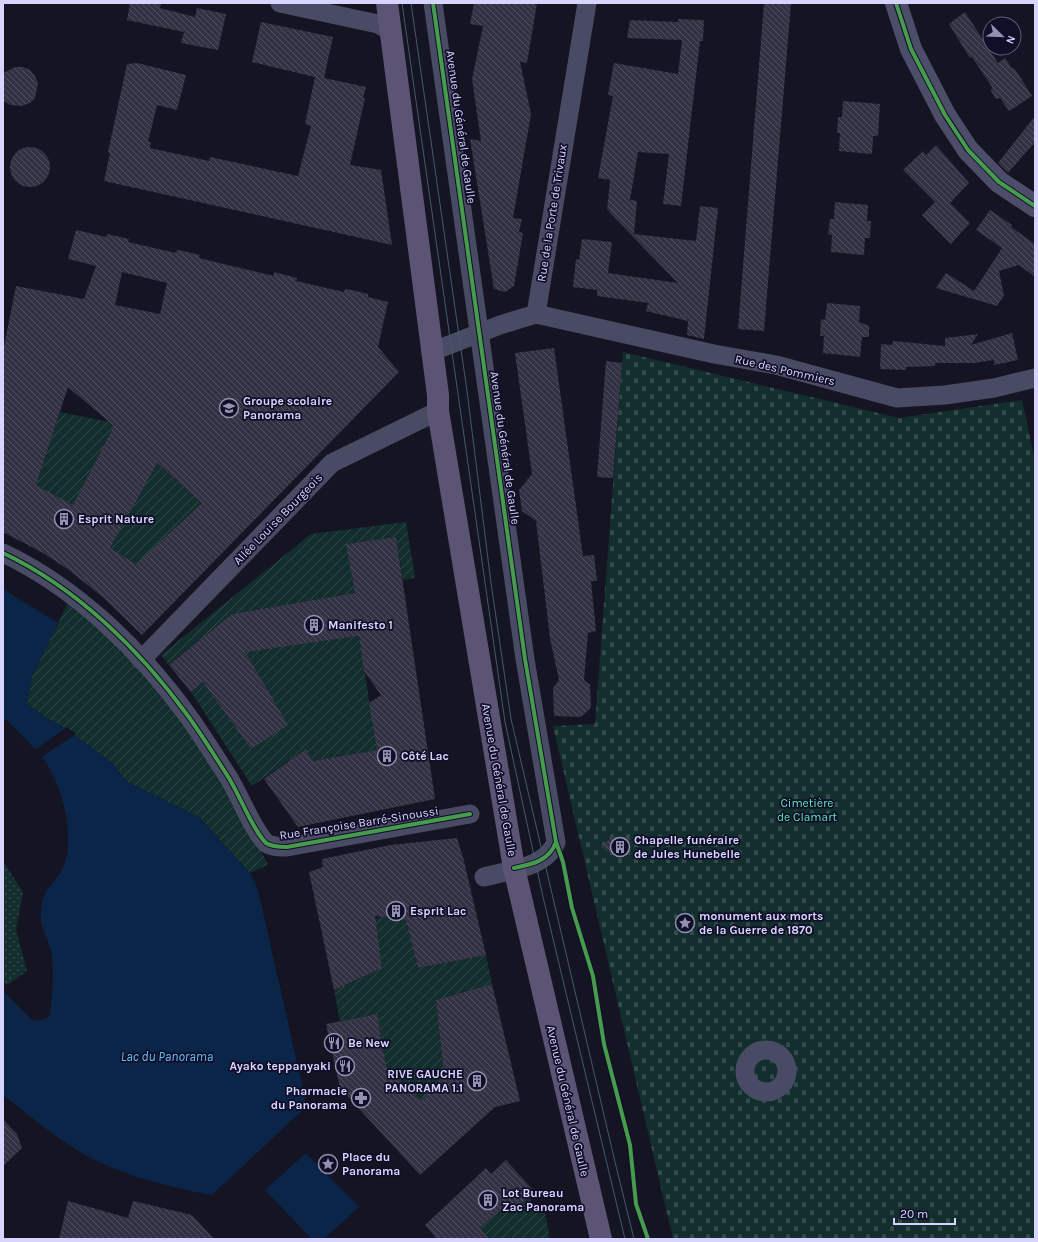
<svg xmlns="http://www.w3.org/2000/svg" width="1038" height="1242" viewBox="0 0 1038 1242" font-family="Karla,sans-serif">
	<defs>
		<pattern id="cemetery-stones" width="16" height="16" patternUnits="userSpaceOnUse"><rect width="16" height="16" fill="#122e2d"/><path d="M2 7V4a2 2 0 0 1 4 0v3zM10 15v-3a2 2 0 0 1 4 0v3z" fill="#344b4c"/></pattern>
		<pattern id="park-dots" width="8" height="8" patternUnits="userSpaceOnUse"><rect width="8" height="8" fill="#122e2d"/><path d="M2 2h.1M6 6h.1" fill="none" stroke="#344b4c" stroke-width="1.8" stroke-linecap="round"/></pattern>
		<pattern id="garden-furrows" width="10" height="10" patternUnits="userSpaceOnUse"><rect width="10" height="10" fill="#122e2d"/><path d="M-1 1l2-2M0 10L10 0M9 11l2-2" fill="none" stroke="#344b4c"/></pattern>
		<pattern id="building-back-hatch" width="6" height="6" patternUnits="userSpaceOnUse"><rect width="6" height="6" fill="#333244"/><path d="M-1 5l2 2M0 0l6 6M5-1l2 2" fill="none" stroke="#504f60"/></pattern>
	</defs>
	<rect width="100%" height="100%" fill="#151422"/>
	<path fill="url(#cemetery-stones)" d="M 623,352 L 899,418 L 1022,400 L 1035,461 L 1035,1239 L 673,1239 L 553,726 L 595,724 Z"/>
	<path fill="url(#park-dots)" d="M 3,861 L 23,892 L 16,930 L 27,971 L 7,985 L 3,981 Z"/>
	<path fill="url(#garden-furrows)" d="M 60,412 L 110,422 L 202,503 L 136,564 L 110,548 L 73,505 L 36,485 Z
		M 406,522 L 415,578 L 403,580 L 396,537 L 347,544 L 355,593 L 232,614 L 169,665 L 161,655 L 311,534 Z
		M 69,601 L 133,659 L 191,732 L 249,827 L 268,865 L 250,873 L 199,817 L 126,781 L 112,763 L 65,728 L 47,718 L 27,704 L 32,676 Z
		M 359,636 L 377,750 L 313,761 L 306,749 L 252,786 L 191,692 L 242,652 Z
		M 382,917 L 406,920 L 418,968 L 486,955 L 492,984 L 436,1000 L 444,1075 L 421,1101 L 386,1066 L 377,1014 L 340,1021 L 334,990 L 382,968 L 375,919 Z
		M 528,1196 L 534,1205 L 544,1206 L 550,1239 L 489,1239 L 480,1228 L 506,1204 L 514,1211 Z"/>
	<path fill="#0a2548" d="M 3,589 L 58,623 L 32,676 L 27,704 L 47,718 L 65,728 L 112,763 L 126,781 L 199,817 L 250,873 L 258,889 L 307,1106 L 212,1195 C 163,1186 111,1173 69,1145 C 46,1130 25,1112 3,1095 L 3,991 L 33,1021 L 45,1019 L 50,1015 C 52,996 54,976 52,957 C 51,941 38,926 41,910 C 44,885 57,884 64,865 C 76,837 61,779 41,756 C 31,744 19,733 8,721 L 3,718 Z
		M 306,1153 L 359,1207 L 324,1239 L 312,1239 L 265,1190 Z"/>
	<path fill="#151422" d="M 67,727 L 76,734 L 40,758 L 33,751 Z
		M 252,872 L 260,888 L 309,1105 L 307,1106 L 258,889 L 250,873 Z"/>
	<path fill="url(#building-back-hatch)" fill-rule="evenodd" d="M 130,3 L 161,3 L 160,8 L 195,17 L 197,8 L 226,14 L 218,50 L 181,43 L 184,32 L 127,20 Z
		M 474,3 L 537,3 L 527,63 L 520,62 L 531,114 L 513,218 L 522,219 L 519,232 L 523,233 L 514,286 L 505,292 L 494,289 L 470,139 L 481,141 L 472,79 L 483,26 L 470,24 Z
		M 764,3 L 791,3 L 764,331 L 738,329 Z
		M 965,12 L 998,63 L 1005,58 L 1012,68 L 1015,69 L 1032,96 L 1009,111 L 1000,98 L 996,99 L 991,91 L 992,87 L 972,57 L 970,58 L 949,24 Z
		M 678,19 L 704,20 L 703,41 L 700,41 L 681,206 L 663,204 L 669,154 L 638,152 L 630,200 L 637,201 L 634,234 L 696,241 L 700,206 L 718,208 L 704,339 L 687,335 L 688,321 L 646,311 L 648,303 L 597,296 L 597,290 L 573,287 L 576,259 L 579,260 L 582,239 L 612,242 L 608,273 L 678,283 L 609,212 L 610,210 L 607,210 L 610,180 L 598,178 L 613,96 L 608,95 L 614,63 L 678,74 L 682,40 L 627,38 L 630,20 L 678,22 Z
		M 261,22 L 333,37 L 324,78 L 366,87 L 363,98 L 365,98 L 350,165 L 381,170 L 392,245 L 104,181 L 110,153 L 108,152 L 127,64 L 137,63 L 186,75 L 177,110 L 157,105 L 148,142 L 151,142 L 150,148 L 209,161 L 210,157 L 298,176 L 311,126 L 305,124 L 315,77 L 252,62 Z
		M 15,67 L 23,67 L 30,70 L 35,76 L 38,83 L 35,98 L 30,103 L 22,106 L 10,105 L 3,100 L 3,73 Z
		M 843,101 L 880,104 L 878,136 L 873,136 L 872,154 L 839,151 L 840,133 L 837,133 L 838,117 L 842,117 Z
		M 1035,116 L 1035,142 L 1008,173 L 998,163 Z
		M 936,145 L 969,183 L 950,203 L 970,223 L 951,244 L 922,215 L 935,202 L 903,170 L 923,151 L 926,155 Z
		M10 167a20 20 0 1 1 40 0a20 20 0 1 1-40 0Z
		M 835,202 L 868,205 L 867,221 L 871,221 L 870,238 L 865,238 L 864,255 L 831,252 L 832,235 L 828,234 L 830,219 L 834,219 Z
		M 990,210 L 1012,225 L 1011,227 L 1035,244 L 1035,277 L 1019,265 L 999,271 L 1004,296 L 997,306 L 936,288 L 946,273 L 974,291 L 1002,248 L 976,230 Z
		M 76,230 L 106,237 L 107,234 L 129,239 L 128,242 L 176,253 L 177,250 L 183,251 L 200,255 L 199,258 L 274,276 L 274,272 L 297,278 L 296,281 L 344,292 L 345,289 L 352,290 L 368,294 L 368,297 L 388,302 L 378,347 L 399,372 L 142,635 L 105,599 L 69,570 L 43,553 L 3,532 L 3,351 L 16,286 L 84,299 L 96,266 L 68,259 ZM 122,272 L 167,283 L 160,314 L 115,305 ZM 68,387 L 114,426 L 73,505 L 36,485 ZM 157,463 L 202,503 L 136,564 L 110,548 Z
		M 827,303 L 860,306 L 859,322 L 869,326 L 869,337 L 862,337 L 860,357 L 823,353 L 824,336 L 820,336 L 821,319 L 825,320 Z
		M 1012,333 L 1018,360 L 994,365 L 994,360 L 974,363 L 935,363 L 935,366 L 906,367 L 906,370 L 880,369 L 881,344 L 892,345 L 893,341 L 945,346 L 945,338 L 978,334 L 971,345 Z
		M 554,348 L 583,556 L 594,555 L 597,581 L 591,581 L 596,631 L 588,633 L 584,680 L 590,685 L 591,708 L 581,717 L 554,716 L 553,688 L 559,680 L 550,638 L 536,521 L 522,511 L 519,490 L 532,474 L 515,353 Z
		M 606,361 L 622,363 L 613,478 L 597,477 Z
		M 396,537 L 435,799 L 298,827 L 264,779 L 306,749 L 313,761 L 377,750 L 369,703 L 381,695 L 364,671 L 359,636 L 245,652 L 288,725 L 251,749 L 203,682 L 191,692 L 169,665 L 232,614 L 355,593 L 346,544 Z
		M 612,837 L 630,837 L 629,855 L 614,855 L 601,847 Z
		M 457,838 L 463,857 L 486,955 L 418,968 L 406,920 L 375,916 L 382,968 L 334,990 L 309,872 L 323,867 L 322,859 L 390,845 Z
		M 492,984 L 520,1101 L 495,1107 L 420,1175 L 340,1088 L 326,1024 L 377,1014 L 386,1066 L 421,1101 L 444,1075 L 436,1000 Z
		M 3,1119 L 17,1134 L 22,1148 L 3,1166 Z
		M 506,1160 L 534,1191 L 514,1211 L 506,1204 L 480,1228 L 489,1239 L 437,1239 L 425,1225 L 486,1168 L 491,1174 Z
		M 68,1201 L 128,1218 L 133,1201 L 192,1215 L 214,1239 L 59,1239 Z"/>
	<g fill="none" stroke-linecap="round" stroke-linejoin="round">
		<path stroke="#494a63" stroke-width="19" d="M 280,3 L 378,24 L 392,32
			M 433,3 L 525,659 L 556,842 C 546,868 509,870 484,877
			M 536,314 L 714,354 L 776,365 L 897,398 L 945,395 L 994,388 L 1035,378
			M 431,352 L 500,325 L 536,314 L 587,3
			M 3,553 C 77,588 140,650 188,716 C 201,734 213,753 225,772 C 238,790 251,828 266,843 C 272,847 280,847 287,847 L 470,814
			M 141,660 L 332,463 L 438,411
			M745 1071a21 21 0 1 1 42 0a21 21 0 1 1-42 0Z"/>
		<path stroke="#4c4d69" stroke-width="22" d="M 896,3 L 911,49 L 945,115 L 968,150 L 999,182 L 1035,206"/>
		<path stroke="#5c5474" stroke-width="22" d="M 387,3 L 438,395 L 438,411 L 514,868 L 601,1239"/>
		<path stroke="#415b6b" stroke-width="1" d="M 402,3 L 505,722 L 543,897 L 625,1239
			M 411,3 L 467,391 L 491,583 L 511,719 L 615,1162 L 634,1239"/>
		<defs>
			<path id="cycleway" d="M 433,3 L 525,659 L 556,842 L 563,862 L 572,908 L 593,976 L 604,1044 L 630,1145 L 636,1204 L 648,1239
				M 896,3 L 911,49 L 945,115 L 968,150 L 999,182 L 1035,206
				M 3,553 C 77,588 140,650 188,716 C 201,734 213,753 225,772 C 238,790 251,828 266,843 C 272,847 280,847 287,847 L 470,814
				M 514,868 C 533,864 549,861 556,842"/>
		</defs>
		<use href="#cycleway" stroke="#110e28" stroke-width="6"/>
		<use href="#cycleway" stroke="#469c4c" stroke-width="4"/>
	</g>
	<defs>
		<symbol id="school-ring" viewBox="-11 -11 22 22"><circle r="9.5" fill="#110e28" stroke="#9391b2" stroke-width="1.5"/><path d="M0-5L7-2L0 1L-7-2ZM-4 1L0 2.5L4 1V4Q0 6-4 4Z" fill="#9391b2"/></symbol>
		<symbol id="building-ring" viewBox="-11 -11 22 22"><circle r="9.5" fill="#110e28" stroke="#9391b2" stroke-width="1.5"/><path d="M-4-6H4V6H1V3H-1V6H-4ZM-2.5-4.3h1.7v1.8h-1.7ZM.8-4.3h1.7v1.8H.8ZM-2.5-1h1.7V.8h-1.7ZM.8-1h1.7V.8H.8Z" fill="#9391b2"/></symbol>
		<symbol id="sight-ring" viewBox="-11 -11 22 22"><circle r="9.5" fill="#110e28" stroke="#9391b2" stroke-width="1.5"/><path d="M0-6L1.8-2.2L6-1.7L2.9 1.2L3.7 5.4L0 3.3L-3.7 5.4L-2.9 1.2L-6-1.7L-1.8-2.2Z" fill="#9391b2"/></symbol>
		<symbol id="restaurant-ring" viewBox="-11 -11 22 22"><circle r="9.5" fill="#110e28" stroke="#9391b2" stroke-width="1.5"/><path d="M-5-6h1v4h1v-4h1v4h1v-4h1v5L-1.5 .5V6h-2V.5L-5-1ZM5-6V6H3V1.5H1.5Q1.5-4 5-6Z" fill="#9391b2"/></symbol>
		<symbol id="pharmacy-ring" viewBox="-11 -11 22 22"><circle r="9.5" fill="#110e28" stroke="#9391b2" stroke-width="1.5"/><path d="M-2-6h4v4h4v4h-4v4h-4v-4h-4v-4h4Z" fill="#9391b2"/></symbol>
	</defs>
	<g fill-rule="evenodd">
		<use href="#school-ring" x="218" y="397" width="22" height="22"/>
		<use href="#building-ring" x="53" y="508" width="22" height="22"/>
		<use href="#building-ring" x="303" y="614" width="22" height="22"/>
		<use href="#building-ring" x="376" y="745" width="22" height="22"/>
		<use href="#building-ring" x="609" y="836" width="22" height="22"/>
		<use href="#building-ring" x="385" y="900" width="22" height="22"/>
		<use href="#sight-ring" x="674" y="912" width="22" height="22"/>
		<use href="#restaurant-ring" x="323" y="1032" width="22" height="22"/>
		<use href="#restaurant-ring" x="334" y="1055" width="22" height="22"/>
		<use href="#building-ring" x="466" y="1070" width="22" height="22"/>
		<use href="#pharmacy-ring" x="350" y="1087" width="22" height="22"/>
		<use href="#sight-ring" x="317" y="1153" width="22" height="22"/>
		<use href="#building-ring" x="477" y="1189" width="22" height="22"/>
	</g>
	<g text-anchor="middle" stroke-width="3.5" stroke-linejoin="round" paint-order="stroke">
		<g font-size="12" fill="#d7d5ff" stroke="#110e28">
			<text transform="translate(461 127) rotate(82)" y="4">Avenue du Général de Gaulle</text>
			<text transform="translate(552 213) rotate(-81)" y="4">Rue de la Porte de Trivaux</text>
			<text transform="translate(785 370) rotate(13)" y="4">Rue des Pommiers</text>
			<text transform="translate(505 448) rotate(82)" y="4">Avenue du Général de Gaulle</text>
			<text transform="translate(278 519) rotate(-46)" y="4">Allée Louise Bourgeois</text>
			<text transform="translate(499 780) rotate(80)" y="4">Avenue du Général de Gaulle</text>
			<text transform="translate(359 823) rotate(-9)" y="4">Rue Françoise Barré-Sinoussi</text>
			<text transform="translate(568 1101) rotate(77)" y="4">Avenue du Général de Gaulle</text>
		</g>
		<g font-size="12" font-weight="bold" fill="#d7d5ff" stroke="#110e28" text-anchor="start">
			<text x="243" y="405">Groupe scolaire<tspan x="243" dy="14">Panorama</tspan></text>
			<text x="78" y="523">Esprit Nature</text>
			<text x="328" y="629">Manifesto 1</text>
			<text x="401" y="760">Côté Lac</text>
			<text x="634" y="844">Chapelle funéraire<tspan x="634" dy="14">de Jules Hunebelle</tspan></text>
			<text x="410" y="915">Esprit Lac</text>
			<text x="699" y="920">monument aux morts<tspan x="699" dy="14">de la Guerre de 1870</tspan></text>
			<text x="348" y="1047">Be New</text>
			<text x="331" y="1070" text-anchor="end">Ayako teppanyaki</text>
			<text x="463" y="1078" text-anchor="end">RIVE GAUCHE<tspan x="463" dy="14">PANORAMA 1.1</tspan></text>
			<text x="347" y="1095" text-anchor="end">Pharmacie<tspan x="347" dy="14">du Panorama</tspan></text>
			<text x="342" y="1161">Place du<tspan x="342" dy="14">Panorama</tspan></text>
			<text x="502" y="1197">Lot Bureau<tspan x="502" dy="14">Zac Panorama</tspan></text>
		</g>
		<g font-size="12" fill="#5ae6b8" stroke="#110e28">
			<text x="807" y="807">Cimetière<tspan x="807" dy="14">de Clamart</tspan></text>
		</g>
		<g font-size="13" font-style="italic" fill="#63c3ff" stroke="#110e28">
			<text x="167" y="1061">Lac du Panorama</text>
		</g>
	</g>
	<rect width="1038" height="1242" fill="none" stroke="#d7d5ff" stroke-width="8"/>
	<g transform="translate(1002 36) rotate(113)"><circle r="19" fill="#110e28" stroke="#605e7e"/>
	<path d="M0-3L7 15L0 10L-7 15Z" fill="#9391b2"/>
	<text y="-6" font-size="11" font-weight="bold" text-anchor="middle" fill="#d7d5ff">N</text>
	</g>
	<path d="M894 1218v6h61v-6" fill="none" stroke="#d7d5ff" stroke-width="2"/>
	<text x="900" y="1218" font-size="12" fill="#d7d5ff" stroke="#110e28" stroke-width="3" paint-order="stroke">20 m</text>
</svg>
